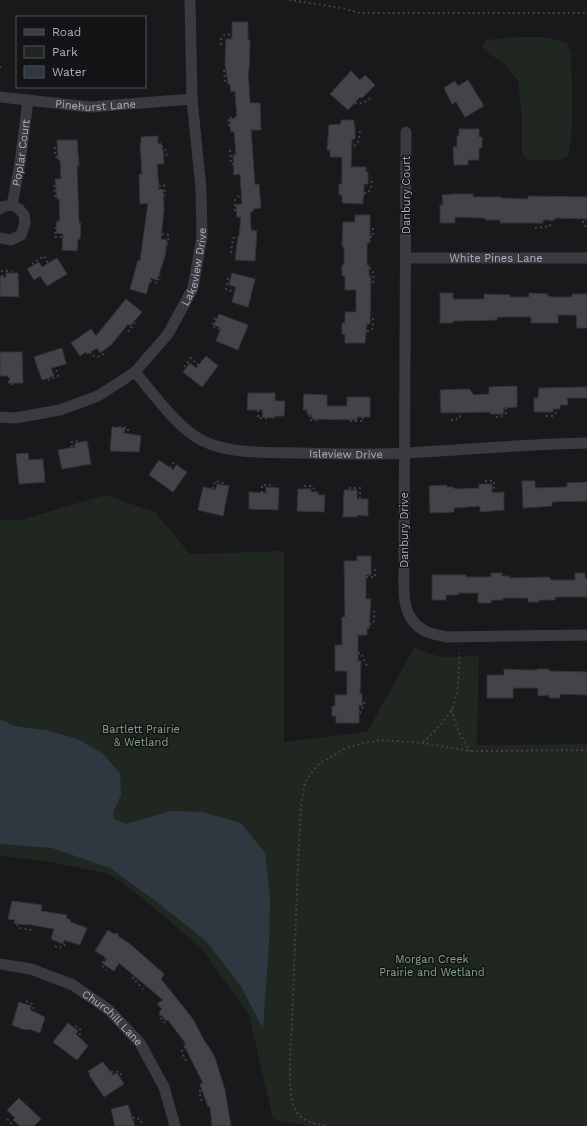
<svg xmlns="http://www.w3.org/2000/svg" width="587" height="1126" viewBox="0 0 587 1126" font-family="'Work Sans',sans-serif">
	<rect width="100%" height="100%" fill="#19191c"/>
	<path fill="#1f2720" d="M 515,37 L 543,37 L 567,43 L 571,53 C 571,69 576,148 566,157 C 560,162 538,160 529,160 L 525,158 L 522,151 L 522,117 L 518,81 L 506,65 L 491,55 L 483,48 L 484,43 L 487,40 Z
		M 105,495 L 155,512 L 190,554 L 284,551 L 284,742 L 367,732 L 414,648 L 440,657 L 479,656 L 477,745 L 587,744 L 587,1126 L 306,1126 L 273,1119 L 249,1015 L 201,948 L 142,898 L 109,874 L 45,861 L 0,856 L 0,520 L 21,520 Z"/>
	<path fill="#2f3840" d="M 0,719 L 15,726 L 50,731 L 78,739 L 103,754 L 120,773 L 121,795 L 113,812 L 114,819 L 126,824 L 171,811 L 203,812 L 241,823 L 265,853 L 270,898 L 269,944 L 263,1029 L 241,986 L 206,941 L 157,902 L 110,868 L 52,848 L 0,844 Z"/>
	<path fill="#434449" stroke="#343338" d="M 232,22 L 248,22 L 248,40 L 250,40 L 249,71 L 248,71 L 250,103 L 260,103 L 261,130 L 251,130 L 255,185 L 259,184 L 261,208 L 253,209 L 253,212 L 250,212 L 251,230 L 257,231 L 255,261 L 235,260 L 238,236 L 239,236 L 241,217 L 237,217 L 236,205 L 242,204 L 240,174 L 234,175 L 233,155 L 236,155 L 234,131 L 231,132 L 230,126 L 230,119 L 237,118 L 235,91 L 231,92 L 230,84 L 228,84 L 225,64 L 226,39 L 232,39 Z
		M 351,71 L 360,80 L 365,75 L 375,85 L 362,98 L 360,97 L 348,110 L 330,94 Z
		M 468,80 L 484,106 L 465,117 L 456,102 L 452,104 L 444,88 L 455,81 L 458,86 Z
		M 341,120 L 354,120 L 354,126 L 355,126 L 355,139 L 352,139 L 351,167 L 366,167 L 366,172 L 368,172 L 368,184 L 364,184 L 364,197 L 363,197 L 363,204 L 342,203 L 342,195 L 339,195 L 339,184 L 342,184 L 342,157 L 330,157 L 330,150 L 327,150 L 329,125 L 341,124 Z
		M 459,129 L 479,129 L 479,137 L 482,137 L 482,148 L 479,148 L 479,160 L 468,160 L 468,165 L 454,165 L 453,147 L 457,147 L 457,136 L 459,136 Z
		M 158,136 L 158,144 L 161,143 L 163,151 L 164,164 L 157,164 L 159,190 L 163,189 L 164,208 L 161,239 L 167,240 L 165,256 L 157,280 L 151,278 L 146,294 L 130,289 L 138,260 L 140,261 L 148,203 L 140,204 L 139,174 L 142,174 L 140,143 L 141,143 L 141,137 Z
		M 57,140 L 77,140 L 79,166 L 77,166 L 79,223 L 81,223 L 80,239 L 78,239 L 77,251 L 62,250 L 63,234 L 56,233 L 57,221 L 60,221 L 59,199 L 57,199 L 55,179 L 61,179 L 60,160 L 58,160 Z
		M 454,194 L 473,194 L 473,197 L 501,197 L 501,198 L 528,199 L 528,196 L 587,197 L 587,219 L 555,218 L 555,220 L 543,220 L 543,223 L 500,223 L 500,220 L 486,220 L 484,218 L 455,217 L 455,223 L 440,223 L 440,205 L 443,205 L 442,195 Z
		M 355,215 L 370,215 L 370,243 L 367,243 L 367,265 L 369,265 L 369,276 L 371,276 L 370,324 L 367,324 L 365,343 L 345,343 L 345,334 L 342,334 L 342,323 L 345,323 L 345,312 L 356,312 L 356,290 L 345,290 L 345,276 L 342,276 L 342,265 L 344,265 L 344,247 L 342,247 L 343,222 L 355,222 Z
		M 57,258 L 67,274 L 47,286 L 40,276 L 34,280 L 27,269 L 39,262 L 42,267 Z
		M 6,273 L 18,273 L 19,297 L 0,296 L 0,277 L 6,277 Z
		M 232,273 L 255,279 L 248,307 L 232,302 L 236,287 L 229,285 Z
		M 440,293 L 453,293 L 453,299 L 484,299 L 484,294 L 510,295 L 510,297 L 529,297 L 529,293 L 548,294 L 547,296 L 553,297 L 572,297 L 572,294 L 587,294 L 587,328 L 577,328 L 576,315 L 558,315 L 558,323 L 531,323 L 531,317 L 497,317 L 497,320 L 453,321 L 453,323 L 440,323 Z
		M 126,299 L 142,312 L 130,326 L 128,324 L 111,345 L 100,353 L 97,348 L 87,354 L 86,352 L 80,356 L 71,343 L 91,329 L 96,336 Z
		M 219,314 L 248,325 L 238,350 L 216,341 L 221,328 L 214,325 Z
		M 62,348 L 66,364 L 51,368 L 54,376 L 42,380 L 34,357 Z
		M 0,352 L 22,352 L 23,383 L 9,383 L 10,376 L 0,376 Z
		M 206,356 L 218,366 L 202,387 L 183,372 L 190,363 L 196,368 Z
		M 517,386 L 517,407 L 504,408 L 503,414 L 490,414 L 490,412 L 441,413 L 440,390 L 469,389 L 474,395 L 489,394 L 489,387 Z
		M 587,387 L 587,398 L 567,398 L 568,405 L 560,405 L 560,409 L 553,409 L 553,412 L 534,412 L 534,398 L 538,398 L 539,388 Z
		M 248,393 L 275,393 L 275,401 L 285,401 L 284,416 L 275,416 L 275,418 L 262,417 L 263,410 L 247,410 Z
		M 304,394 L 327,395 L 327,406 L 347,406 L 347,397 L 370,397 L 370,417 L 357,417 L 357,420 L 312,419 L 312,415 L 307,414 L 307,410 L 303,410 Z
		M 112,427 L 125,428 L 124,433 L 141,436 L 139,452 L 110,451 Z
		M 87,441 L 91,464 L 62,469 L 58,450 L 75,447 L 75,443 Z
		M 28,453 L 29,460 L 43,459 L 45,482 L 19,484 L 16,454 Z
		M 159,460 L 173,470 L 176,465 L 187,472 L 173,492 L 149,475 Z
		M 522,481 L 535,481 L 535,488 L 567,487 L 567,483 L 587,482 L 587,501 L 552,502 L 552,506 L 523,508 Z
		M 217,484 L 229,486 L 223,516 L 198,510 L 203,487 L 216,490 Z
		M 479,484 L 492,484 L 492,493 L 504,492 L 504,510 L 480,512 L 480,506 L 454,508 L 454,512 L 430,513 L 429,486 L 446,485 L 447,487 L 453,487 L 453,488 L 460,489 L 479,488 Z
		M 266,487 L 279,488 L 278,510 L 249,509 L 249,492 L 266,493 Z
		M 298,489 L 311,489 L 311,492 L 318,492 L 318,495 L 325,495 L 324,512 L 297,511 Z
		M 344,490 L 357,490 L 357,499 L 368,499 L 368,516 L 357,515 L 357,517 L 343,517 Z
		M 357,556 L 371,556 L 371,575 L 366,575 L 366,599 L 371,599 L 369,629 L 367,628 L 367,635 L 358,635 L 358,661 L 361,661 L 360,694 L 362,694 L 362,706 L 359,705 L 359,723 L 336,723 L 336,716 L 332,716 L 332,706 L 335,706 L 335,695 L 347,695 L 347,671 L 335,671 L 335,645 L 342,645 L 342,617 L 345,617 L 344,561 L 357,561 Z
		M 491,573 L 502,573 L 502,576 L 509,576 L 509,578 L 549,577 L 551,580 L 575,580 L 575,573 L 585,573 L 585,578 L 587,578 L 587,597 L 555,597 L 555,600 L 539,600 L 539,602 L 528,602 L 528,598 L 503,598 L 503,600 L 491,600 L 491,603 L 478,603 L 478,593 L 458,593 L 458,595 L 446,595 L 446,600 L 432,600 L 432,575 L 466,575 L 466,577 L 491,577 Z
		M 504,669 L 526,670 L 537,670 L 537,669 L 549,669 L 549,671 L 587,672 L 587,695 L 560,694 L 560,698 L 549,698 L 549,695 L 538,696 L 538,688 L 513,688 L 513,698 L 487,698 L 487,675 L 504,675 Z
		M 12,901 L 42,905 L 41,911 L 67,915 L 66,918 L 71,920 L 70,922 L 87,928 L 80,945 L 64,940 L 63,944 L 51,939 L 54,929 L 27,924 L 27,925 L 14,923 L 15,920 L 8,919 Z
		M 108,930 L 114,934 L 118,933 L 118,936 L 130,944 L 163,973 L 164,974 L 161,979 L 193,1019 L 205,1042 L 209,1047 L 215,1058 L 225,1090 L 231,1126 L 212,1126 L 210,1106 L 208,1107 L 200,1084 L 203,1083 L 184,1045 L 186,1044 L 168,1020 L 166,1021 L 159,1012 L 162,1009 L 157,1004 L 163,1000 L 119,963 L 114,971 L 103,964 L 107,958 L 95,951 Z
		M 19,1002 L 31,1006 L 30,1010 L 45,1017 L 40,1033 L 29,1029 L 29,1030 L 22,1029 L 12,1025 Z
		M 68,1023 L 78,1031 L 76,1034 L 88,1046 L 77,1060 L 53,1042 Z
		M 103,1062 L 113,1075 L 117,1073 L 124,1084 L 104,1097 L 89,1075 L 90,1074 L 88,1071 Z
		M 19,1098 L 41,1119 L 34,1126 L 20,1126 L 13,1120 L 15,1118 L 7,1110 Z
		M 128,1105 L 135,1126 L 115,1126 L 111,1109 Z"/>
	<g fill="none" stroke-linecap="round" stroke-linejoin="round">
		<path stroke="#404248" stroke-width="2" stroke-dasharray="2 3" stroke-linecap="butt" d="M 289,0 L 342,8 L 360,13 L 587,13
			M 221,45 L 221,39 L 224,35 L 232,34
			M 0,67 L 1,67
			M 224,70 L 225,81 L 228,81
			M 355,103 L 358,104 L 367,101 L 371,97
			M 229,126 L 228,118 L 237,117
			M 161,146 L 165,149 L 167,157
			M 55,147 L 55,154 L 56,157 L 58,157
			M 349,147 L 354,146 L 358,142 L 360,131
			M 230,150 L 231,164 L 233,164
			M 54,185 L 55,196 L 57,196
			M 159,186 L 164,185 L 165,196
			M 364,193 L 367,193 L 371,189 L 372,177
			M 235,211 L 235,200 L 239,196 L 244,195
			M 583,221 L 583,224 L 587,227
			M 56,227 L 55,237 L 63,237
			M 535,228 L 550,226 L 551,220
			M 162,234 L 169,235 L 167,246
			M 370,237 L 373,237 L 373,227
			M 231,253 L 233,238 L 237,238
			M 32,264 L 44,256 L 48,263
			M 369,268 L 371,269 L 374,274 L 373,284
			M 2,277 L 2,271 L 12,271
			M 228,278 L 226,289 L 235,292
			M 150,281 L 157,283 L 160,274
			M 215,318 L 212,326 L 221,329
			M 367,331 L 370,331 L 373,328 L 373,316
			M 128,332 L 136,321 L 135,320
			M 90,352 L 91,355 L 98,357 L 107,352
			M 184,367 L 191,358 L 198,365
			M 9,376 L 9,384 L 16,384
			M 48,380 L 58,376 L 55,367
			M 258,410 L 258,418 L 268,418
			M 310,415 L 310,420 L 319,420
			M 546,416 L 553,416 L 556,413 L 556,409
			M 496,417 L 503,416 L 506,413 L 506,408
			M 451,420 L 460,418 L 460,415
			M 350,421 L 363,421 L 363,417
			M 119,427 L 128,428 L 128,433
			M 72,447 L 71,442 L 81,440
			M 170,468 L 173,463 L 181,468
			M 485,481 L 494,481 L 494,493
			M 304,486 L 312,486 L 314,489 L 314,492
			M 349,488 L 360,488 L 360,499
			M 213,489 L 215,481 L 224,483
			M 262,493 L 262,485 L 272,485
			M 366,577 L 375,577 L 375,566
			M 369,624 L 372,624 L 374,620 L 374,608
			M 358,653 L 361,653 L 367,666
			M 452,709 C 454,725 462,738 470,751
			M 355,714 L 360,713 L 366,699
			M 423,742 C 433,733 445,721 452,709 C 458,697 460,667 459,653
			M 17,924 L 19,928 L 32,930
			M 55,946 L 59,948 L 66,944 L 67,941
			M 106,957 L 102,964 L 103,967 L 107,970
			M 134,977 L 133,978 L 143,989
			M 26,1001 L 32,1004 L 34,1009 L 33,1012
			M 161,1014 L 159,1016 L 167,1026
			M 75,1026 L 80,1029 L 80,1034 L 78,1036
			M 186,1047 L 182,1050 L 182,1053 L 187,1063
			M 111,1072 L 115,1071 L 120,1073 L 123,1077
			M 201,1091 L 199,1091 L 202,1102
			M 133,1118 L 135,1117 L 141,1120 L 142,1126
			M 7,1119 L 14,1126
			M 19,1126 L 20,1126
			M 325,1126 C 312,1123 300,1121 294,1107 C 287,1091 291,1042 292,1022 C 295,950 297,877 301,804 L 305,782 L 313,771 L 319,764 L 346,748 L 363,743 L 381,740 L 423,743 L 470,751 L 491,751 L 587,750"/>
		<g stroke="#3a3b41" stroke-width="11">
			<path id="s1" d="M 0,97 L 90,107 L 192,99"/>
			<path d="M 406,132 L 404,566 C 404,589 400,618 425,631 C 431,634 439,635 446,637 L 587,635"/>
			<path id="s2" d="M 12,205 L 20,163 L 28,100"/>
			<path d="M 0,209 L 1,207 L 12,205 L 19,209 L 24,215 L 25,223 L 21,235 L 11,240 L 0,238"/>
			<path id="s3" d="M 406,258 L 587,258"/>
			<path id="s4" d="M 135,372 C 153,393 178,429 203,441 C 233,455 268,452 301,453 C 336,454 371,455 406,453 C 466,450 527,444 587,443"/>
			<path id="s5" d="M 0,417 L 15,418 L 60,410 L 98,396 L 135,372 L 168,334 L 193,288 L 202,237 L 201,189 L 192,99 L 190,0"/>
			<path id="s6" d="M 0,964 L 31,969 L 73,985 L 109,1010 L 140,1043 L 164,1087 L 175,1126"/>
		</g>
	</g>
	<g text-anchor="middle" stroke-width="3" stroke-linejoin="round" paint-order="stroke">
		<g font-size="11" fill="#acb1bb" stroke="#141417">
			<text dy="4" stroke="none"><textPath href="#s1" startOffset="96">Pinehurst Lane</textPath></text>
			<text dy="4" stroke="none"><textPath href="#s2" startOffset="53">Poplar Court</textPath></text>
			<text transform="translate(406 195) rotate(-90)" y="4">Danbury Court</text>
			<text dy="4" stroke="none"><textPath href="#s3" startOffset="90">White Pines Lane</textPath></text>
			<text dy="4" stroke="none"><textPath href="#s5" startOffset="269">Lakeview Drive</textPath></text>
			<text dy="4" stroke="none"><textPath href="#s4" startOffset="242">Isleview Drive</textPath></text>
			<text transform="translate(404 530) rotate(-90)" y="4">Danbury Drive</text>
			<text dy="4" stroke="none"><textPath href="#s6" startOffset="128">Churchill Lane</textPath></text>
		</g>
		<g font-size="11" fill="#84a686" stroke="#141417">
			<text x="141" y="733">Bartlett Prairie<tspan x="141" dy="13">&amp; Wetland</tspan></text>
			<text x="432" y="963">Morgan Creek<tspan x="432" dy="13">Prairie and Wetland</tspan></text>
		</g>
	</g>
	<rect x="16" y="16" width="130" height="72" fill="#141417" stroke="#515359"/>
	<rect x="24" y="29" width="20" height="6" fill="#3a3b41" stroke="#515359"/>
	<text x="52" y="36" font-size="12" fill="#acb1bb">Road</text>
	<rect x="24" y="46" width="20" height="12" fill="#1f2720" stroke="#515359"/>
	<text x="52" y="56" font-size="12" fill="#acb1bb">Park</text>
	<rect x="24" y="66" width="20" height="12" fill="#2f3840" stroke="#515359"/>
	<text x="52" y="76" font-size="12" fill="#acb1bb">Water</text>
</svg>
